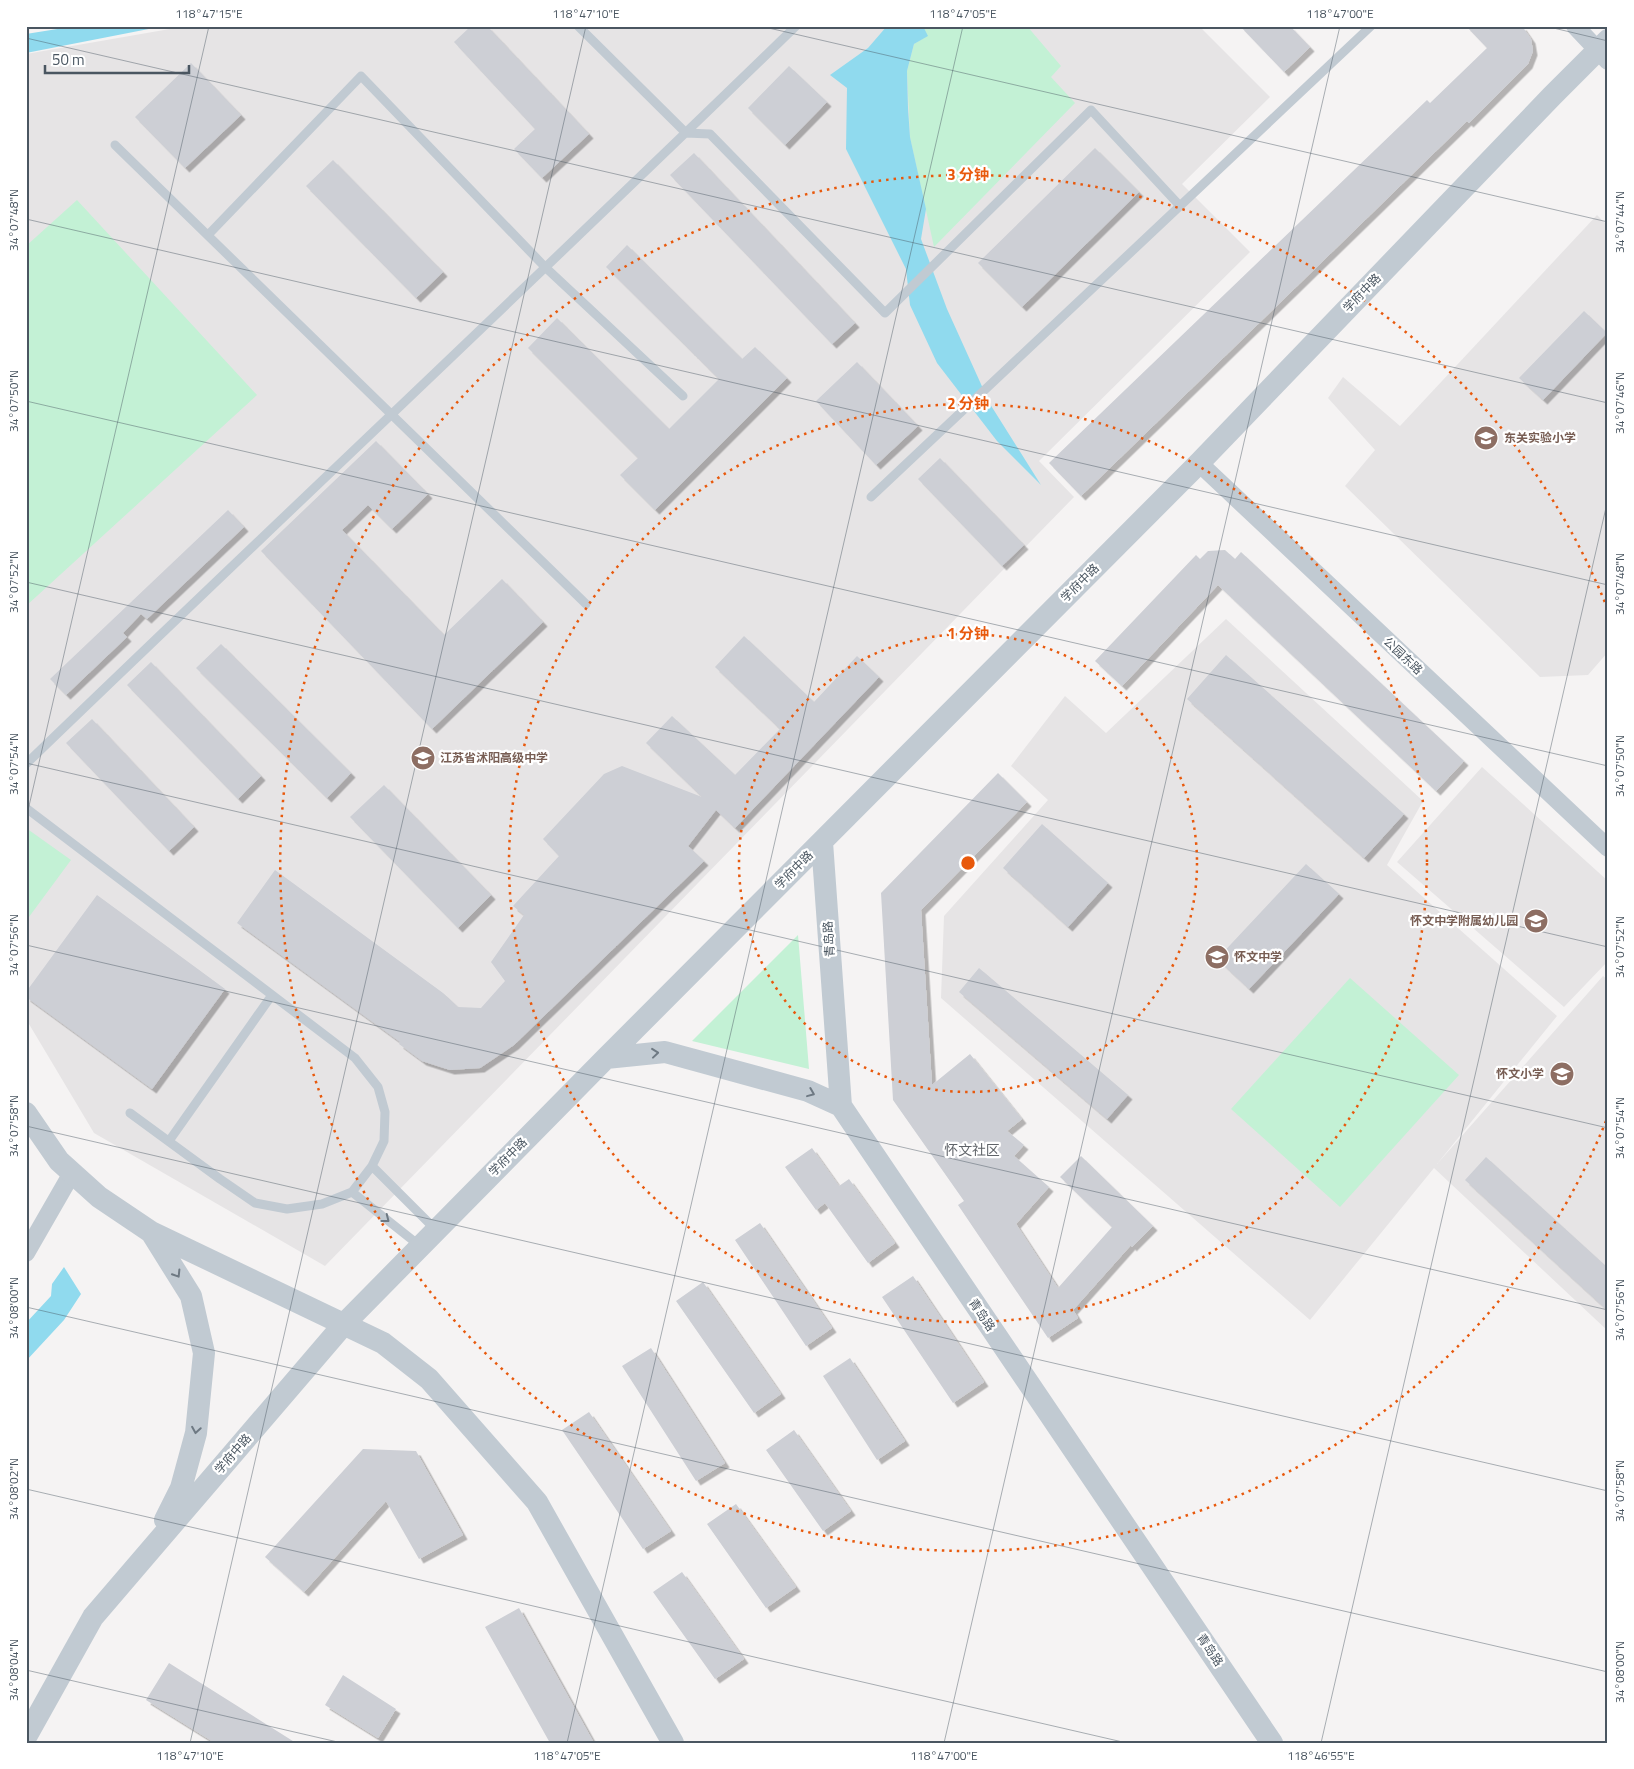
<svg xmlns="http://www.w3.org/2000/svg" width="1634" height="1769" viewBox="0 0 1634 1769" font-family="'Titillium Web','Noto Sans SC',sans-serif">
	<defs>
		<filter id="shadow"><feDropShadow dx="4.5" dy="4.5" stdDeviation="0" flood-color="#0004"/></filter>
	</defs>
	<rect width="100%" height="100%" fill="#f5f3f3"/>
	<path fill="#e6e4e5" d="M 187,26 L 1199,26 L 1270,97 L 1182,184 L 1250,252 L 1039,461 L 1074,497 L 325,1266 L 94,1133 L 26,1019 L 26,54 Z
		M 1597,215 L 1608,226 L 1608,652 L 1588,675 L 1540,677 L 1345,486 L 1375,450 L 1328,398 L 1343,377 L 1400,426 Z
		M 1226,619 L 1423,801 L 1387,865 L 1557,1016 L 1437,1164 L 1603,976 L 1608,980 L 1608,1331 L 1434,1168 L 1310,1320 L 941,998 L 944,916 L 1048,800 L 1011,766 L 1065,696 L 1106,733 Z
		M 1482,767 L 1608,881 L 1608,961 L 1564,1007 L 1397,862 Z"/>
	<path fill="#c3f1d5" d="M 923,26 L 1027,26 L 1061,66 L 1051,77 L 1075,103 L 934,247 L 910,137 L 907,71 L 914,44 L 927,36 Z
		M 77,200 L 257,395 L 26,606 L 26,246 Z
		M 26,828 L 71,860 L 26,921 Z
		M 798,935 L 809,1069 L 692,1041 Z
		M 1350,978 L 1459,1075 L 1340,1207 L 1231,1109 Z"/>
	<path fill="#90daee" d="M 76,26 L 164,26 L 26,53 L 26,34 Z
		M 887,26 L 923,26 L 928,36 L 914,44 L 907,71 L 908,108 L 910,137 L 926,209 L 921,239 L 947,309 L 990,404 L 1041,485 L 997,441 L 937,363 L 910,305 L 906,269 L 846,149 L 847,88 L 830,75 L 868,48 Z
		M 64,1267 L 81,1294 L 64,1320 L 26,1361 L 26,1323 L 51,1296 L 52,1284 Z"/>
	<path fill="#cdcfd5" filter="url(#shadow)" d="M 471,26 L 487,26 L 589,134 L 542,178 L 514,149 L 535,129 L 454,42 Z
		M 1240,26 L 1290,26 L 1310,47 L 1284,72 Z
		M 1466,26 L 1522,26 L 1531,39 L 1533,51 L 1528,64 L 1469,123 L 1467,121 L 1081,496 L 1049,463 L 1427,100 L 1430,103 L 1487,48 Z
		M 191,63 L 241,115 L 185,168 L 135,117 Z
		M 789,66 L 827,102 L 785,145 L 748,108 Z
		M 1095,148 L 1139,192 L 1022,307 L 978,263 Z
		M 694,153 L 855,323 L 832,344 L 670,175 Z
		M 333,160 L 443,272 L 416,298 L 306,186 Z
		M 627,245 L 742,359 L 755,347 L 787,378 L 655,510 L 620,475 L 638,458 L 528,348 L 557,318 L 669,429 L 719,379 L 606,267 Z
		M 1584,311 L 1607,333 L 1543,400 L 1519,378 Z
		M 857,362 L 918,426 L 876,465 L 816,401 Z
		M 376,441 L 428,494 L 392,529 L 368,505 L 342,530 L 444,635 L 502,579 L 543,622 L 432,729 L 261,551 Z
		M 940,458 L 1024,545 L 1002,566 L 918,479 Z
		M 228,510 L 244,527 L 147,619 L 141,614 L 123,633 L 127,637 L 66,695 L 50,679 Z
		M 1225,550 L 1235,559 L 1241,552 L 1464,761 L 1436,791 L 1218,585 L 1122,686 L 1095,661 L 1196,555 L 1200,559 L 1208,551 Z
		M 744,636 L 814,702 L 857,656 L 879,677 L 735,828 L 716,810 L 688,846 L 704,861 L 514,1045 L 480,1068 L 450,1070 L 422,1061 L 399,1044 L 400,1042 L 237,923 L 275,870 L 443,993 L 458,1007 L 481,1008 L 505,981 L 491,962 L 524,915 L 513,906 L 559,856 L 543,839 L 604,774 L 622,766 L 702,797 L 646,743 L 672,716 L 735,775 L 780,729 L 715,667 Z
		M 221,644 L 351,773 L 327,798 L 196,668 Z
		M 1226,655 L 1404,814 L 1364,858 L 1187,699 Z
		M 151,662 L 261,776 L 238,799 L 127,685 Z
		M 92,719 L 194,827 L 169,851 L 66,743 Z
		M 998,773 L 1027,802 L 921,910 L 932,1085 L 970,1054 L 1022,1119 L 1007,1131 L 1024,1145 L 1014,1156 L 1049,1187 L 1016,1224 L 1058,1288 L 1112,1227 L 1060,1177 L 1081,1156 L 1153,1226 L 1132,1247 L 1131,1245 L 1073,1310 L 1078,1318 L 1048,1338 L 958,1205 L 964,1201 L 893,1100 L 881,893 Z
		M 384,785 L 491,895 L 458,928 L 350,817 Z
		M 1042,824 L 1108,883 L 1068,927 L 1003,868 Z
		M 1306,864 L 1339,894 L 1249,989 L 1217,959 Z
		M 97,895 L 225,989 L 152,1089 L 26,997 L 26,992 Z
		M 979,968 L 1128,1095 L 1107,1119 L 959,992 Z
		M 812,1148 L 839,1186 L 849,1179 L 895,1243 L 868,1263 L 825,1203 L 816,1210 L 785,1167 Z
		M 1486,1157 L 1608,1268 L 1608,1311 L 1465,1180 Z
		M 760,1223 L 832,1328 L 806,1346 L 735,1240 Z
		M 913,1276 L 984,1382 L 953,1403 L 882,1297 Z
		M 703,1282 L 781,1394 L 754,1413 L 676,1301 Z
		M 651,1348 L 725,1463 L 696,1481 L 622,1366 Z
		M 850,1358 L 905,1441 L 877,1460 L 823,1376 Z
		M 589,1412 L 671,1531 L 643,1549 L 562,1430 Z
		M 794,1430 L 851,1511 L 823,1531 L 766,1450 Z
		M 363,1449 L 416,1451 L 463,1535 L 419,1559 L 386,1501 L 304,1592 L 265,1557 Z
		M 736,1504 L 796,1587 L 766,1608 L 707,1524 Z
		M 682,1572 L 744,1659 L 715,1679 L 653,1592 Z
		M 519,1608 L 594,1743 L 550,1743 L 485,1627 Z
		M 169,1663 L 296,1743 L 215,1743 L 146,1700 Z
		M 343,1675 L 396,1709 L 378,1738 L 325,1705 Z"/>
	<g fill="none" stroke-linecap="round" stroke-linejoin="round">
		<path stroke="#c1cad2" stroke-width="9" d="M 578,26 L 686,133 L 710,134 L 885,313 L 1091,110 L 1180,206
			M 115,145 L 586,604
			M 208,235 L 361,76 L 545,267 L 683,396
			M 871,497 L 1371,26
			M 26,764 C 282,517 541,274 796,26
			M 26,808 L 355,1058 L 378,1087 L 385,1112 L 384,1141 L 372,1166 L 436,1230
			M 130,1113 L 220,1179 L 255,1203 L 287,1209 L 322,1204 L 352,1192 L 372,1166
			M 169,1141 L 272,995
			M 352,1192 L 420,1246"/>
		<path stroke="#c1cad2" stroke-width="18" d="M 1575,26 L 1608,61
			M 1199,463 L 1608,848
			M 26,1253 L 72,1173"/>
		<path stroke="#c1cad2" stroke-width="22" d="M 822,842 L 841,1106 L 1272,1743
			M 606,1058 L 665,1052 L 808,1091 L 841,1106
			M 26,1113 L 59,1161 L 99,1197 L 151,1232 L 383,1343 L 429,1379 L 537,1502 L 673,1743
			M 151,1232 L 191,1296 L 204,1353 L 196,1433 L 181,1488 L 165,1520
			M 26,1737 L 93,1617 L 344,1324 L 606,1058 L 1199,463 L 1552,96 L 1608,40"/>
	</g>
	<defs><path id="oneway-chevron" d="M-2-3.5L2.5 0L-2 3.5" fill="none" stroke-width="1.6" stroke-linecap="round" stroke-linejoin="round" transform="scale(1.25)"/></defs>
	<g stroke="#6e7983">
		<use href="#oneway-chevron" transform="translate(655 1053) rotate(-6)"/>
		<use href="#oneway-chevron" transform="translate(811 1093) rotate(22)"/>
		<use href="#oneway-chevron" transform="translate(386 1219) rotate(38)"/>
		<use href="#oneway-chevron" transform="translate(177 1274) rotate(58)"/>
		<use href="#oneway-chevron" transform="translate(196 1430) rotate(99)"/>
	</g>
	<path fill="none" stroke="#4a5661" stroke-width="1" stroke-opacity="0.45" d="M 760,26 L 1608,222M 1545,26 L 1608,41M 26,38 L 1608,403M 26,219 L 1608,585M 26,401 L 1608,766M 26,582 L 1608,947M 26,763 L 1608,1128M 26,819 L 209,26M 26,945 L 1608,1310M 26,1126 L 1608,1491M 26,1307 L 1608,1672M 26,1489 L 1127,1743M 26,1670 L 342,1743M 190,1743 L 586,26M 567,1743 L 963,26M 944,1743 L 1340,26M 1321,1743 L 1608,499"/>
	<g fill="none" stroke="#e8590c" stroke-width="2.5" stroke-dasharray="2.5 5">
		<circle cx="968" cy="863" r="229"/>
		<circle cx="968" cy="863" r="459"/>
		<path d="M1606 1121A688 688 0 1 1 1606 605"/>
	</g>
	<defs>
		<symbol id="school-disc" viewBox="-11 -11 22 22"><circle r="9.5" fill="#8d6e63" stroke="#fff"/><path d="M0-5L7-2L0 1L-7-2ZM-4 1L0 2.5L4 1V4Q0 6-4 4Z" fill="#fff"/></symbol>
	</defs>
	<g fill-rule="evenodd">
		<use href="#school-disc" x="1472" y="424" width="28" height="28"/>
		<use href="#school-disc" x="409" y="744" width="28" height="28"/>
		<use href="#school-disc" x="1522" y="907" width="28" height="28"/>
		<use href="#school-disc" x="1203" y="943" width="28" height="28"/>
		<use href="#school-disc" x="1548" y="1060" width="28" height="28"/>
	</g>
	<g text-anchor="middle" stroke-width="4.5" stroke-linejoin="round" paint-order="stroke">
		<g font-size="12" fill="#4a5661" stroke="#fff">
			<text transform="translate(1362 293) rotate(-46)" y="4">学府中路</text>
			<text transform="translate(1080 583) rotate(-45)" y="4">学府中路</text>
			<text transform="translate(1403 656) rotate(43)" y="4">公园东路</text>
			<text transform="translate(794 870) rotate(-45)" y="4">学府中路</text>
			<text transform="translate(829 939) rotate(-94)" y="4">青岛路</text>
			<text transform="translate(508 1157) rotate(-45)" y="4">学府中路</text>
			<text transform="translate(982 1315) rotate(56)" y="4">青岛路</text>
			<text transform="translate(233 1454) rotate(-49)" y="4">学府中路</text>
			<text transform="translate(1210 1650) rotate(56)" y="4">青岛路</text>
		</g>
		<g font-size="12" font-weight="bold" fill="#785e54" stroke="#fff" text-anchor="start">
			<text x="1504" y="442">东关实验小学</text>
			<text x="440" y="762">江苏省沭阳高级中学</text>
			<text x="1518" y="925" text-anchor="end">怀文中学附属幼儿园</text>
			<text x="1234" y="961">怀文中学</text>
			<text x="1544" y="1078" text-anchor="end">怀文小学</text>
		</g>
		<g font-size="14" fill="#5f6368" stroke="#fff">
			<text x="972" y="1155">怀文社区</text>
		</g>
	</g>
	<circle cx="968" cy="863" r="8" fill="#e8590c" stroke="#fff" stroke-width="2.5"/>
	<g font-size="15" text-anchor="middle" font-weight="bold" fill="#e8590c" stroke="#fff" stroke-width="4.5" stroke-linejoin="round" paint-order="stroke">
		<text x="968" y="180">3 分钟</text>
		<text x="968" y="409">2 分钟</text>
		<text x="968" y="639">1 分钟</text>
	</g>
	<rect width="1634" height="1769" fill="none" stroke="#ffffff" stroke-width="55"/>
	<path d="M45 65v8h144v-8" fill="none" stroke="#4a5661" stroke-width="2.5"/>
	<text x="52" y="65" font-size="15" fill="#4a5661" stroke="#ffffff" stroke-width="4" paint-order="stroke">50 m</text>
	<rect x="28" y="28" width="1578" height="1714" fill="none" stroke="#4a5661" stroke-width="2"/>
	<g font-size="12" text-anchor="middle" fill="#4a5661">
		<text x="209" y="18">118°47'15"E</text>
		<text x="586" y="18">118°47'10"E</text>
		<text x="963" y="18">118°47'05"E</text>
		<text x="1340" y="18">118°47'00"E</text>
		<text transform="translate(14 220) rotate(-90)" y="4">34°07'48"N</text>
		<text transform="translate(1620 222) rotate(-90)" y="4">34°07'44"N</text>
		<text transform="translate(14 401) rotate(-90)" y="4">34°07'50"N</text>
		<text transform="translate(1620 403) rotate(-90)" y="4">34°07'46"N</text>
		<text transform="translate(14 582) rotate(-90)" y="4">34°07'52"N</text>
		<text transform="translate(1620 584) rotate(-90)" y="4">34°07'48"N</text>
		<text transform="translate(14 764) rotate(-90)" y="4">34°07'54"N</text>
		<text transform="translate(1620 766) rotate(-90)" y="4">34°07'50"N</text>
		<text transform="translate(14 945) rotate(-90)" y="4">34°07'56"N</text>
		<text transform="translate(1620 947) rotate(-90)" y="4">34°07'52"N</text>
		<text transform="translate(14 1126) rotate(-90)" y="4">34°07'58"N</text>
		<text transform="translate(1620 1128) rotate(-90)" y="4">34°07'54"N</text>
		<text transform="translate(14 1308) rotate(-90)" y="4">34°08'00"N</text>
		<text transform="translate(1620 1310) rotate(-90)" y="4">34°07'56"N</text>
		<text transform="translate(14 1489) rotate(-90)" y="4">34°08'02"N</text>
		<text transform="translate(1620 1491) rotate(-90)" y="4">34°07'58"N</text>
		<text transform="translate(14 1670) rotate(-90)" y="4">34°08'04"N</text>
		<text transform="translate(1620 1672) rotate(-90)" y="4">34°08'00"N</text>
		<text x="190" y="1760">118°47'10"E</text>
		<text x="567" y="1760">118°47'05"E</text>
		<text x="944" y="1760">118°47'00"E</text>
		<text x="1321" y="1760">118°46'55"E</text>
	</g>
</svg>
